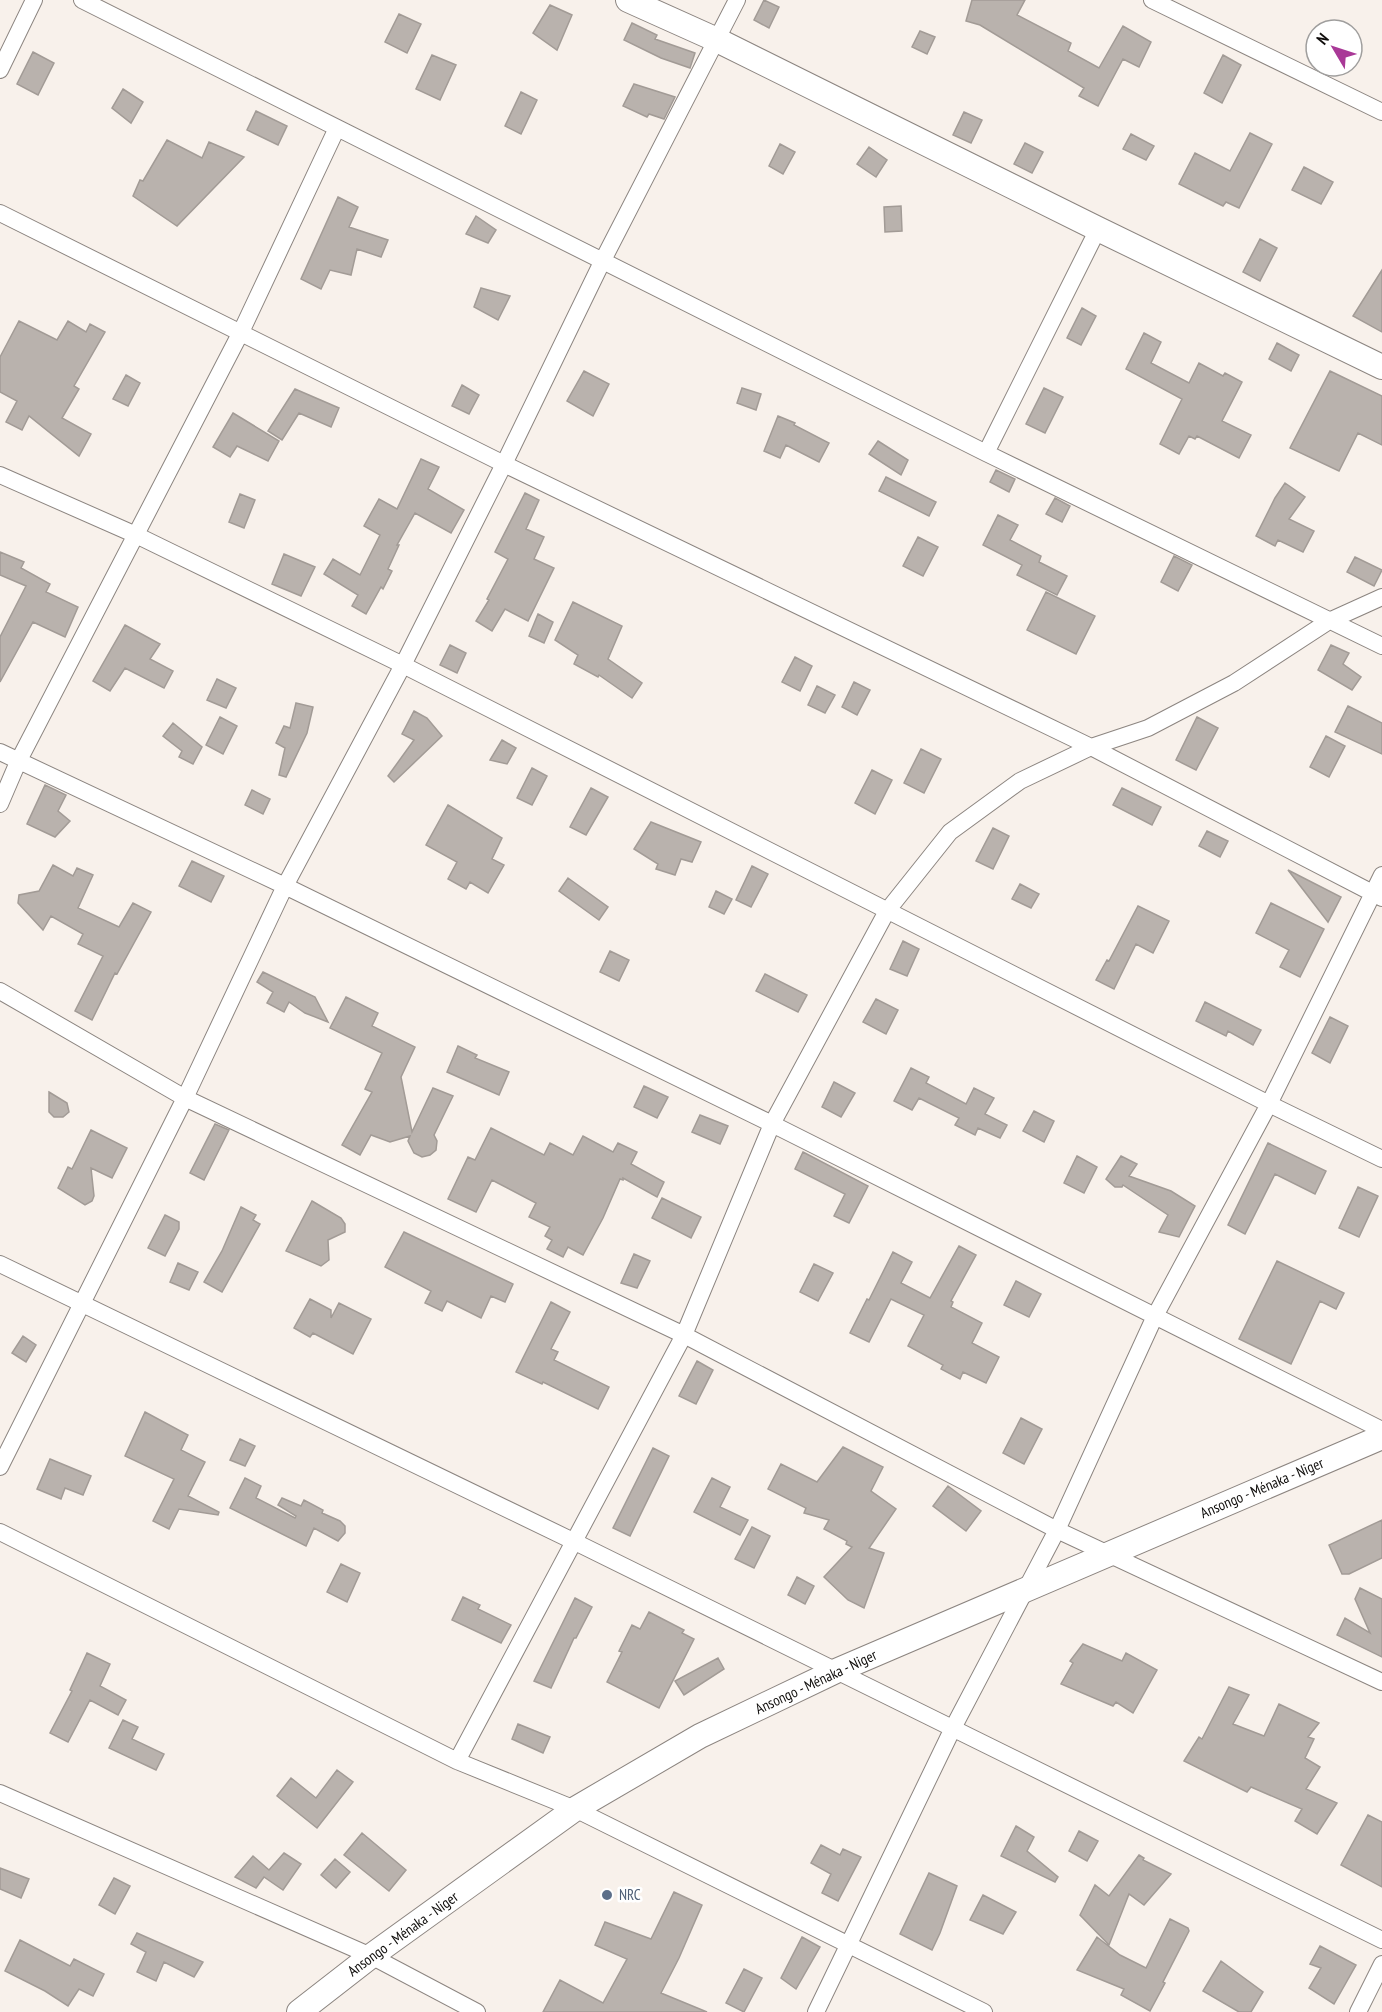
<svg xmlns="http://www.w3.org/2000/svg" width="1382" height="2012" viewBox="0 0 1382 2012" font-family="'PT Sans Narrow',sans-serif">
	<rect width="100%" height="100%" fill="#f8f1eb"/>
	<path fill="#b9b2ad" stroke="#a29b96" stroke-width="1.5" d="M 764,0 L 779,7 L 769,28 L 754,20 Z
		M 972,0 L 1025,0 L 1017,15 L 1071,43 L 1068,51 L 1099,68 L 1123,26 L 1151,42 L 1139,67 L 1123,59 L 1098,106 L 1079,96 L 1084,88 L 980,25 L 966,21 Z
		M 550,5 L 572,15 L 557,50 L 533,33 Z
		M 399,14 L 421,24 L 407,53 L 385,42 Z
		M 632,23 L 657,35 L 655,39 L 695,53 L 690,68 L 661,58 L 624,40 Z
		M 920,31 L 935,37 L 927,54 L 912,47 Z
		M 33,52 L 54,63 L 38,95 L 17,84 Z
		M 432,55 L 456,65 L 440,100 L 416,89 Z
		M 1223,55 L 1241,65 L 1222,103 L 1204,93 Z
		M 634,84 L 675,97 L 664,119 L 649,114 L 647,117 L 623,106 Z
		M 123,89 L 143,102 L 131,123 L 112,108 Z
		M 521,92 L 537,100 L 521,134 L 505,126 Z
		M 256,111 L 287,126 L 278,145 L 247,130 Z
		M 964,112 L 982,120 L 971,143 L 953,135 Z
		M 1250,133 L 1272,144 L 1239,208 L 1226,202 L 1223,206 L 1179,184 L 1195,153 L 1230,171 Z
		M 1131,134 L 1154,146 L 1146,160 L 1123,149 Z
		M 167,140 L 202,158 L 209,142 L 244,157 L 177,226 L 133,196 L 140,180 L 143,181 Z
		M 1025,143 L 1043,152 L 1032,173 L 1014,164 Z
		M 780,144 L 795,152 L 783,174 L 769,166 Z
		M 869,147 L 887,160 L 876,177 L 857,164 Z
		M 1304,167 L 1333,182 L 1321,204 L 1292,190 Z
		M 338,197 L 358,207 L 349,227 L 388,240 L 381,257 L 357,249 L 351,275 L 330,270 L 321,289 L 301,279 Z
		M 901,206 L 902,231 L 885,232 L 884,207 Z
		M 476,216 L 496,230 L 488,243 L 466,234 Z
		M 1260,239 L 1277,248 L 1260,281 L 1243,272 Z
		M 1382,270 L 1382,332 L 1353,316 Z
		M 481,288 L 510,296 L 498,320 L 474,307 Z
		M 1082,308 L 1096,316 L 1081,345 L 1067,338 Z
		M 19,321 L 57,340 L 68,321 L 86,332 L 90,324 L 105,332 L 74,386 L 79,389 L 62,418 L 91,434 L 79,456 L 29,416 L 22,430 L 6,422 L 17,401 L 0,392 L 0,357 Z
		M 1144,333 L 1161,342 L 1151,363 L 1189,383 L 1199,363 L 1223,376 L 1225,373 L 1242,382 L 1222,421 L 1251,435 L 1239,458 L 1197,436 L 1195,439 L 1189,436 L 1179,454 L 1160,444 L 1182,399 L 1126,369 Z
		M 1277,343 L 1299,355 L 1291,371 L 1269,359 Z
		M 584,371 L 609,384 L 593,416 L 567,401 Z
		M 1330,371 L 1382,396 L 1382,445 L 1358,433 L 1339,471 L 1290,448 Z
		M 126,375 L 140,383 L 128,406 L 113,399 Z
		M 462,385 L 479,395 L 469,414 L 452,406 Z
		M 742,388 L 761,394 L 756,410 L 737,403 Z
		M 1044,388 L 1063,397 L 1045,433 L 1026,424 Z
		M 295,389 L 339,408 L 331,427 L 299,413 L 282,440 L 268,431 Z
		M 233,413 L 279,441 L 268,461 L 237,446 L 230,457 L 213,447 Z
		M 778,416 L 795,423 L 794,425 L 829,443 L 819,462 L 786,445 L 780,458 L 764,451 Z
		M 878,441 L 908,460 L 901,475 L 869,454 Z
		M 421,459 L 439,467 L 428,489 L 464,510 L 451,533 L 415,513 L 397,545 L 399,545 L 388,569 L 392,571 L 383,589 L 381,587 L 366,614 L 352,606 L 358,595 L 324,574 L 333,559 L 360,575 L 380,535 L 364,526 L 379,499 L 397,509 Z
		M 996,470 L 1015,479 L 1009,492 L 990,482 Z
		M 886,477 L 936,502 L 929,516 L 879,491 Z
		M 1285,483 L 1305,497 L 1289,519 L 1314,531 L 1303,552 L 1278,540 L 1275,546 L 1256,536 L 1275,498 Z
		M 525,493 L 539,500 L 526,529 L 544,537 L 534,559 L 554,568 L 528,621 L 505,609 L 492,631 L 476,621 L 489,600 L 487,599 L 508,559 L 495,552 Z
		M 240,494 L 255,500 L 244,528 L 229,522 Z
		M 1055,498 L 1070,506 L 1062,522 L 1046,514 Z
		M 998,515 L 1018,525 L 1010,540 L 1041,556 L 1039,562 L 1067,576 L 1057,595 L 1017,575 L 1022,565 L 983,545 Z
		M 918,537 L 938,547 L 923,576 L 903,566 Z
		M 0,552 L 24,562 L 21,568 L 50,584 L 46,592 L 78,607 L 65,637 L 33,622 L 0,682 L 0,637 L 26,586 L 0,575 Z
		M 284,554 L 315,567 L 301,596 L 272,584 Z
		M 1174,556 L 1192,565 L 1178,591 L 1161,582 Z
		M 1355,557 L 1382,570 L 1374,586 L 1347,572 Z
		M 1046,592 L 1095,616 L 1076,654 L 1027,630 Z
		M 573,602 L 622,626 L 608,659 L 642,683 L 632,698 L 599,675 L 598,677 L 574,664 L 578,655 L 555,640 Z
		M 538,614 L 553,622 L 544,643 L 529,636 Z
		M 125,625 L 160,644 L 150,659 L 173,671 L 164,688 L 125,668 L 110,691 L 93,681 Z
		M 450,645 L 466,653 L 457,673 L 440,665 Z
		M 1331,645 L 1349,653 L 1343,664 L 1361,677 L 1352,690 L 1318,670 Z
		M 795,657 L 812,666 L 800,691 L 782,682 Z
		M 217,679 L 236,688 L 226,708 L 207,700 Z
		M 854,682 L 870,690 L 857,715 L 842,707 Z
		M 817,686 L 835,695 L 825,713 L 808,705 Z
		M 296,703 L 313,707 L 307,733 L 286,777 L 279,775 L 285,748 L 276,743 L 284,726 L 290,728 Z
		M 1348,706 L 1382,723 L 1382,754 L 1335,732 Z
		M 414,711 L 427,718 L 442,736 L 394,782 L 388,776 L 414,740 L 402,734 Z
		M 220,717 L 237,726 L 223,754 L 206,745 Z
		M 1197,717 L 1218,728 L 1196,770 L 1176,760 Z
		M 173,723 L 202,747 L 193,764 L 179,757 L 182,751 L 163,736 Z
		M 1326,736 L 1345,746 L 1329,777 L 1310,767 Z
		M 502,740 L 516,748 L 507,764 L 490,760 Z
		M 921,749 L 941,759 L 924,793 L 904,783 Z
		M 532,768 L 547,776 L 532,805 L 517,798 Z
		M 872,770 L 892,780 L 875,814 L 855,803 Z
		M 45,785 L 66,795 L 58,811 L 70,821 L 55,837 L 27,824 Z
		M 591,788 L 608,797 L 586,835 L 570,827 Z
		M 1122,788 L 1161,807 L 1152,825 L 1113,805 Z
		M 252,790 L 270,799 L 263,814 L 245,805 Z
		M 448,805 L 502,838 L 492,859 L 504,865 L 488,893 L 470,882 L 466,889 L 448,879 L 457,862 L 426,845 Z
		M 651,822 L 701,842 L 692,862 L 681,859 L 675,875 L 656,869 L 658,864 L 634,849 Z
		M 993,828 L 1009,836 L 993,869 L 976,861 Z
		M 1207,831 L 1228,841 L 1220,857 L 1199,846 Z
		M 192,861 L 224,876 L 211,902 L 179,886 Z
		M 53,865 L 73,876 L 77,868 L 93,875 L 78,908 L 119,927 L 133,903 L 151,912 L 117,974 L 115,973 L 92,1020 L 75,1011 L 103,956 L 78,944 L 83,934 L 51,916 L 43,930 L 18,903 L 19,895 L 39,891 Z
		M 752,866 L 768,874 L 751,907 L 736,900 Z
		M 1288,870 L 1341,897 L 1328,922 Z
		M 568,878 L 608,907 L 599,920 L 559,891 Z
		M 1020,884 L 1039,894 L 1031,908 L 1012,899 Z
		M 716,891 L 732,899 L 724,914 L 709,907 Z
		M 1271,903 L 1324,929 L 1300,977 L 1280,967 L 1289,950 L 1256,933 Z
		M 1138,906 L 1169,921 L 1153,953 L 1136,944 L 1114,989 L 1096,980 L 1107,960 L 1109,961 Z
		M 903,941 L 919,949 L 907,976 L 890,969 Z
		M 610,951 L 629,960 L 619,981 L 600,972 Z
		M 263,972 L 315,997 L 328,1022 L 305,1013 L 289,1002 L 284,1012 L 267,1003 L 273,992 L 257,982 Z
		M 765,974 L 807,995 L 798,1012 L 756,991 Z
		M 346,997 L 378,1013 L 372,1026 L 415,1047 L 401,1077 L 412,1132 L 433,1088 L 453,1096 L 434,1135 L 437,1141 L 436,1150 L 430,1155 L 422,1157 L 414,1153 L 408,1141 L 410,1136 L 390,1142 L 371,1135 L 360,1155 L 342,1145 L 372,1092 L 365,1089 L 382,1053 L 330,1028 Z
		M 876,999 L 898,1010 L 886,1034 L 863,1022 Z
		M 1205,1002 L 1261,1030 L 1253,1045 L 1228,1031 L 1226,1036 L 1196,1021 Z
		M 1330,1017 L 1348,1026 L 1330,1063 L 1312,1053 Z
		M 458,1046 L 477,1055 L 475,1058 L 509,1072 L 499,1095 L 447,1072 Z
		M 911,1068 L 929,1077 L 926,1083 L 966,1104 L 974,1088 L 994,1098 L 985,1114 L 1007,1125 L 1000,1138 L 978,1128 L 975,1135 L 955,1125 L 959,1118 L 919,1098 L 912,1110 L 894,1101 Z
		M 834,1082 L 855,1093 L 841,1117 L 822,1107 Z
		M 644,1086 L 668,1097 L 657,1118 L 634,1107 Z
		M 49,1092 L 67,1103 L 69,1112 L 63,1117 L 54,1117 L 49,1112 Z
		M 1034,1111 L 1054,1121 L 1044,1142 L 1023,1131 Z
		M 700,1115 L 728,1126 L 720,1144 L 692,1132 Z
		M 215,1124 L 229,1130 L 204,1180 L 190,1173 Z
		M 491,1128 L 544,1155 L 550,1143 L 573,1155 L 583,1136 L 613,1152 L 618,1143 L 637,1152 L 631,1164 L 664,1182 L 657,1197 L 623,1178 L 623,1180 L 620,1179 L 603,1218 L 583,1255 L 568,1247 L 563,1257 L 547,1249 L 552,1240 L 545,1236 L 550,1227 L 529,1217 L 536,1203 L 492,1180 L 476,1212 L 448,1199 L 468,1157 L 475,1160 Z
		M 91,1130 L 127,1148 L 112,1178 L 91,1168 L 94,1196 L 92,1201 L 85,1205 L 58,1188 L 68,1167 L 72,1169 Z
		M 1268,1143 L 1326,1171 L 1315,1194 L 1275,1174 L 1245,1234 L 1228,1225 Z
		M 803,1152 L 868,1186 L 849,1223 L 834,1216 L 845,1194 L 795,1169 Z
		M 1077,1156 L 1097,1167 L 1084,1193 L 1064,1183 Z
		M 1121,1156 L 1137,1164 L 1129,1176 L 1171,1191 L 1195,1206 L 1179,1237 L 1159,1232 L 1168,1215 L 1123,1185 L 1122,1187 L 1115,1187 L 1106,1179 Z
		M 1358,1187 L 1378,1196 L 1359,1237 L 1339,1228 Z
		M 662,1198 L 701,1217 L 691,1238 L 652,1218 Z
		M 312,1201 L 341,1218 L 345,1224 L 345,1232 L 328,1240 L 329,1260 L 321,1266 L 286,1251 Z
		M 241,1207 L 256,1215 L 253,1220 L 260,1224 L 222,1292 L 204,1282 L 222,1251 Z
		M 165,1215 L 179,1222 L 179,1229 L 165,1256 L 148,1248 Z
		M 404,1232 L 513,1284 L 505,1302 L 491,1296 L 481,1318 L 447,1301 L 442,1311 L 425,1303 L 431,1291 L 385,1267 Z
		M 959,1246 L 976,1255 L 951,1301 L 953,1302 L 951,1307 L 982,1323 L 972,1343 L 999,1357 L 986,1383 L 963,1372 L 960,1379 L 941,1369 L 943,1365 L 908,1346 L 924,1315 L 891,1299 L 869,1342 L 850,1333 L 867,1299 L 869,1300 L 893,1252 L 912,1262 L 901,1283 L 930,1298 Z
		M 634,1254 L 650,1261 L 637,1288 L 621,1283 Z
		M 1277,1261 L 1344,1293 L 1336,1309 L 1320,1301 L 1291,1364 L 1239,1339 Z
		M 178,1263 L 198,1272 L 189,1290 L 170,1282 Z
		M 814,1264 L 833,1273 L 818,1301 L 800,1292 Z
		M 1016,1281 L 1041,1294 L 1029,1317 L 1004,1305 Z
		M 310,1299 L 331,1310 L 331,1318 L 339,1303 L 371,1319 L 353,1354 L 313,1333 L 310,1337 L 294,1328 Z
		M 551,1302 L 570,1312 L 551,1349 L 558,1352 L 554,1360 L 609,1387 L 598,1409 L 543,1382 L 542,1384 L 516,1372 Z
		M 23,1336 L 36,1345 L 26,1362 L 12,1353 Z
		M 697,1361 L 713,1370 L 696,1404 L 679,1396 Z
		M 145,1412 L 188,1435 L 181,1450 L 205,1462 L 188,1496 L 219,1512 L 218,1515 L 179,1509 L 169,1529 L 153,1521 L 174,1479 L 125,1456 Z
		M 1021,1418 L 1042,1429 L 1024,1464 L 1003,1453 Z
		M 240,1439 L 255,1446 L 245,1466 L 230,1460 Z
		M 843,1447 L 883,1467 L 871,1491 L 896,1509 L 869,1548 L 884,1553 L 864,1608 L 848,1600 L 824,1577 L 852,1547 L 846,1544 L 847,1541 L 824,1529 L 829,1520 L 804,1513 L 806,1508 L 768,1489 L 781,1464 L 817,1482 Z
		M 653,1448 L 669,1456 L 630,1536 L 613,1528 Z
		M 50,1459 L 91,1476 L 83,1495 L 65,1488 L 61,1499 L 37,1489 Z
		M 245,1478 L 261,1486 L 256,1498 L 295,1518 L 296,1516 L 278,1505 L 282,1498 L 301,1506 L 304,1500 L 323,1510 L 322,1513 L 340,1521 L 345,1526 L 345,1533 L 338,1541 L 314,1528 L 306,1546 L 230,1508 Z
		M 712,1478 L 730,1487 L 720,1507 L 748,1520 L 740,1535 L 694,1512 Z
		M 948,1486 L 981,1511 L 966,1531 L 933,1506 Z
		M 1382,1520 L 1382,1558 L 1349,1574 L 1342,1574 L 1329,1545 Z
		M 752,1527 L 770,1536 L 754,1568 L 735,1559 Z
		M 341,1564 L 360,1573 L 347,1602 L 327,1592 Z
		M 797,1577 L 814,1586 L 805,1604 L 788,1595 Z
		M 1360,1588 L 1382,1599 L 1382,1657 L 1337,1635 L 1345,1618 L 1370,1633 L 1355,1599 Z
		M 463,1597 L 480,1605 L 478,1609 L 511,1625 L 501,1643 L 452,1620 Z
		M 575,1598 L 592,1607 L 576,1638 L 574,1638 L 551,1688 L 534,1681 Z
		M 649,1612 L 684,1630 L 682,1633 L 694,1639 L 659,1708 L 607,1682 L 622,1652 L 619,1651 L 632,1625 L 640,1629 Z
		M 1083,1644 L 1122,1661 L 1126,1653 L 1157,1670 L 1133,1713 L 1116,1702 L 1113,1706 L 1061,1684 L 1073,1663 L 1070,1661 Z
		M 87,1653 L 110,1664 L 100,1686 L 126,1700 L 118,1715 L 90,1700 L 68,1742 L 50,1733 L 72,1691 L 70,1690 Z
		M 718,1658 L 724,1669 L 684,1695 L 675,1681 Z
		M 1229,1687 L 1249,1695 L 1233,1724 L 1264,1736 L 1279,1704 L 1319,1723 L 1308,1737 L 1314,1739 L 1305,1758 L 1320,1767 L 1306,1789 L 1337,1803 L 1317,1834 L 1295,1821 L 1302,1809 L 1251,1787 L 1247,1792 L 1184,1761 L 1199,1737 L 1202,1739 Z
		M 123,1720 L 138,1727 L 132,1739 L 164,1754 L 156,1770 L 109,1748 Z
		M 518,1724 L 550,1737 L 543,1753 L 512,1739 Z
		M 337,1770 L 353,1782 L 317,1828 L 277,1796 L 291,1778 L 316,1798 Z
		M 1368,1815 L 1382,1822 L 1382,1887 L 1341,1865 Z
		M 1016,1826 L 1034,1837 L 1027,1851 L 1058,1877 L 1055,1882 L 1001,1856 Z
		M 1079,1831 L 1098,1841 L 1087,1861 L 1069,1851 Z
		M 362,1833 L 406,1870 L 389,1891 L 344,1855 Z
		M 821,1845 L 840,1855 L 843,1849 L 861,1857 L 838,1901 L 822,1893 L 831,1874 L 811,1863 Z
		M 284,1853 L 301,1864 L 283,1890 L 264,1877 L 256,1888 L 235,1877 L 253,1856 L 269,1870 Z
		M 1139,1855 L 1144,1858 L 1143,1860 L 1171,1874 L 1144,1905 L 1129,1894 L 1109,1945 L 1080,1915 L 1095,1885 L 1109,1896 Z
		M 335,1859 L 350,1872 L 336,1888 L 321,1875 Z
		M 0,1868 L 29,1879 L 21,1898 L 0,1889 Z
		M 929,1873 L 957,1886 L 940,1933 L 932,1950 L 900,1934 Z
		M 114,1878 L 130,1886 L 115,1914 L 99,1905 Z
		M 674,1892 L 702,1905 L 679,1958 L 661,1993 L 707,2012 L 543,2012 L 560,1980 L 603,2003 L 627,1959 L 595,1945 L 605,1922 L 651,1939 Z
		M 983,1895 L 1016,1912 L 1003,1934 L 970,1920 Z
		M 1170,1919 L 1188,1928 L 1189,1931 L 1163,1982 L 1165,1983 L 1150,2011 L 1121,1995 L 1124,1989 L 1077,1970 L 1097,1937 L 1120,1955 L 1146,1968 Z
		M 137,1933 L 203,1962 L 194,1977 L 164,1962 L 156,1981 L 137,1972 L 146,1952 L 131,1944 Z
		M 802,1937 L 820,1947 L 796,1989 L 781,1978 Z
		M 20,1940 L 70,1966 L 74,1959 L 104,1974 L 93,1996 L 79,1989 L 68,2006 L 45,1991 L 5,1971 Z
		M 1320,1946 L 1356,1965 L 1334,2004 L 1309,1988 L 1321,1968 L 1310,1964 Z
		M 1221,1961 L 1263,1992 L 1251,2012 L 1239,2012 L 1203,1991 Z
		M 744,1969 L 762,1978 L 744,2012 L 726,2003 Z"/>
	<g fill="none" stroke-linecap="round" stroke-linejoin="round">
		<defs>
			<path id="street" d="M 82,0 L 986,453 L 1382,646
				M 1152,0 L 1382,112
				M 0,70 L 34,0
				M 0,213 L 504,464 L 1091,747 L 1382,898
				M 986,453 L 1098,229
				M 0,475 L 136,535 L 403,665 L 1269,1104 L 1382,1159
				M 0,752 L 285,886 L 772,1124 L 1382,1430
				M 0,804 L 18,762 L 241,332 L 337,128
				M 0,991 L 185,1098 L 684,1335 L 1057,1530 L 1382,1682
				M 0,1264 L 573,1541 L 1382,1940
				M 0,1467 L 185,1098 L 285,886 L 403,665 L 504,464 L 602,262 L 737,0
				M 0,1532 L 457,1761 L 575,1809 L 984,2012
				M 457,1761 L 684,1335 L 772,1124 L 887,911 L 950,832 L 1020,781 L 1091,747 L 1148,728 L 1234,683 L 1329,621 L 1382,597
				M 0,1793 L 371,1956 L 477,2012
				M 816,2012 L 953,1728 L 1057,1530 L 1155,1316 L 1269,1104 L 1382,875
				M 1358,2012 L 1382,1964"/>
			<path id="secondary" d="M 628,0 L 717,40 L 1098,229 L 1382,367
				M 299,2012 L 371,1956 L 575,1809 L 700,1736 L 836,1671 L 1382,1437"/>
		</defs>
		<use href="#street" stroke="#8c8580" stroke-width="18"/>
		<use href="#secondary" stroke="#8c8580" stroke-width="26"/>
		<use href="#street" stroke="#fff" stroke-width="16"/>
		<use href="#secondary" stroke="#fff" stroke-width="24"/>
	</g>
	<circle fill="#5c6f8a" stroke="#fff" stroke-width="2" cx="607" cy="1895" r="6"/>
	<g text-anchor="middle" stroke-width="5" stroke-linejoin="round" paint-order="stroke">
		<g font-size="15" fill="#0f0d0b" stroke="#fff">
			<text transform="translate(1262 1488) rotate(-23)" y="5">Ansongo - Ménaka - Niger</text>
			<text transform="translate(816 1682) rotate(-25)" y="5">Ansongo - Ménaka - Niger</text>
			<text transform="translate(403 1934) rotate(-36)" y="5">Ansongo - Ménaka - Niger</text>
		</g>
		<g font-size="15" fill="#4e5e75" stroke="#fff" text-anchor="start">
			<text x="619" y="1900">NRC</text>
		</g>
	</g>
	<g transform="translate(1334 48) rotate(309)"><circle r="28" fill="#ffffff" stroke="#9f9e9d" stroke-width="1.5"/>
	<path d="M0-4.5L10 22L0 15L-10 22Z" fill="#a93997"/>
	<text y="-9" font-size="16" font-weight="bold" text-anchor="middle" fill="#0f0d0b">N</text>
	</g>
</svg>
